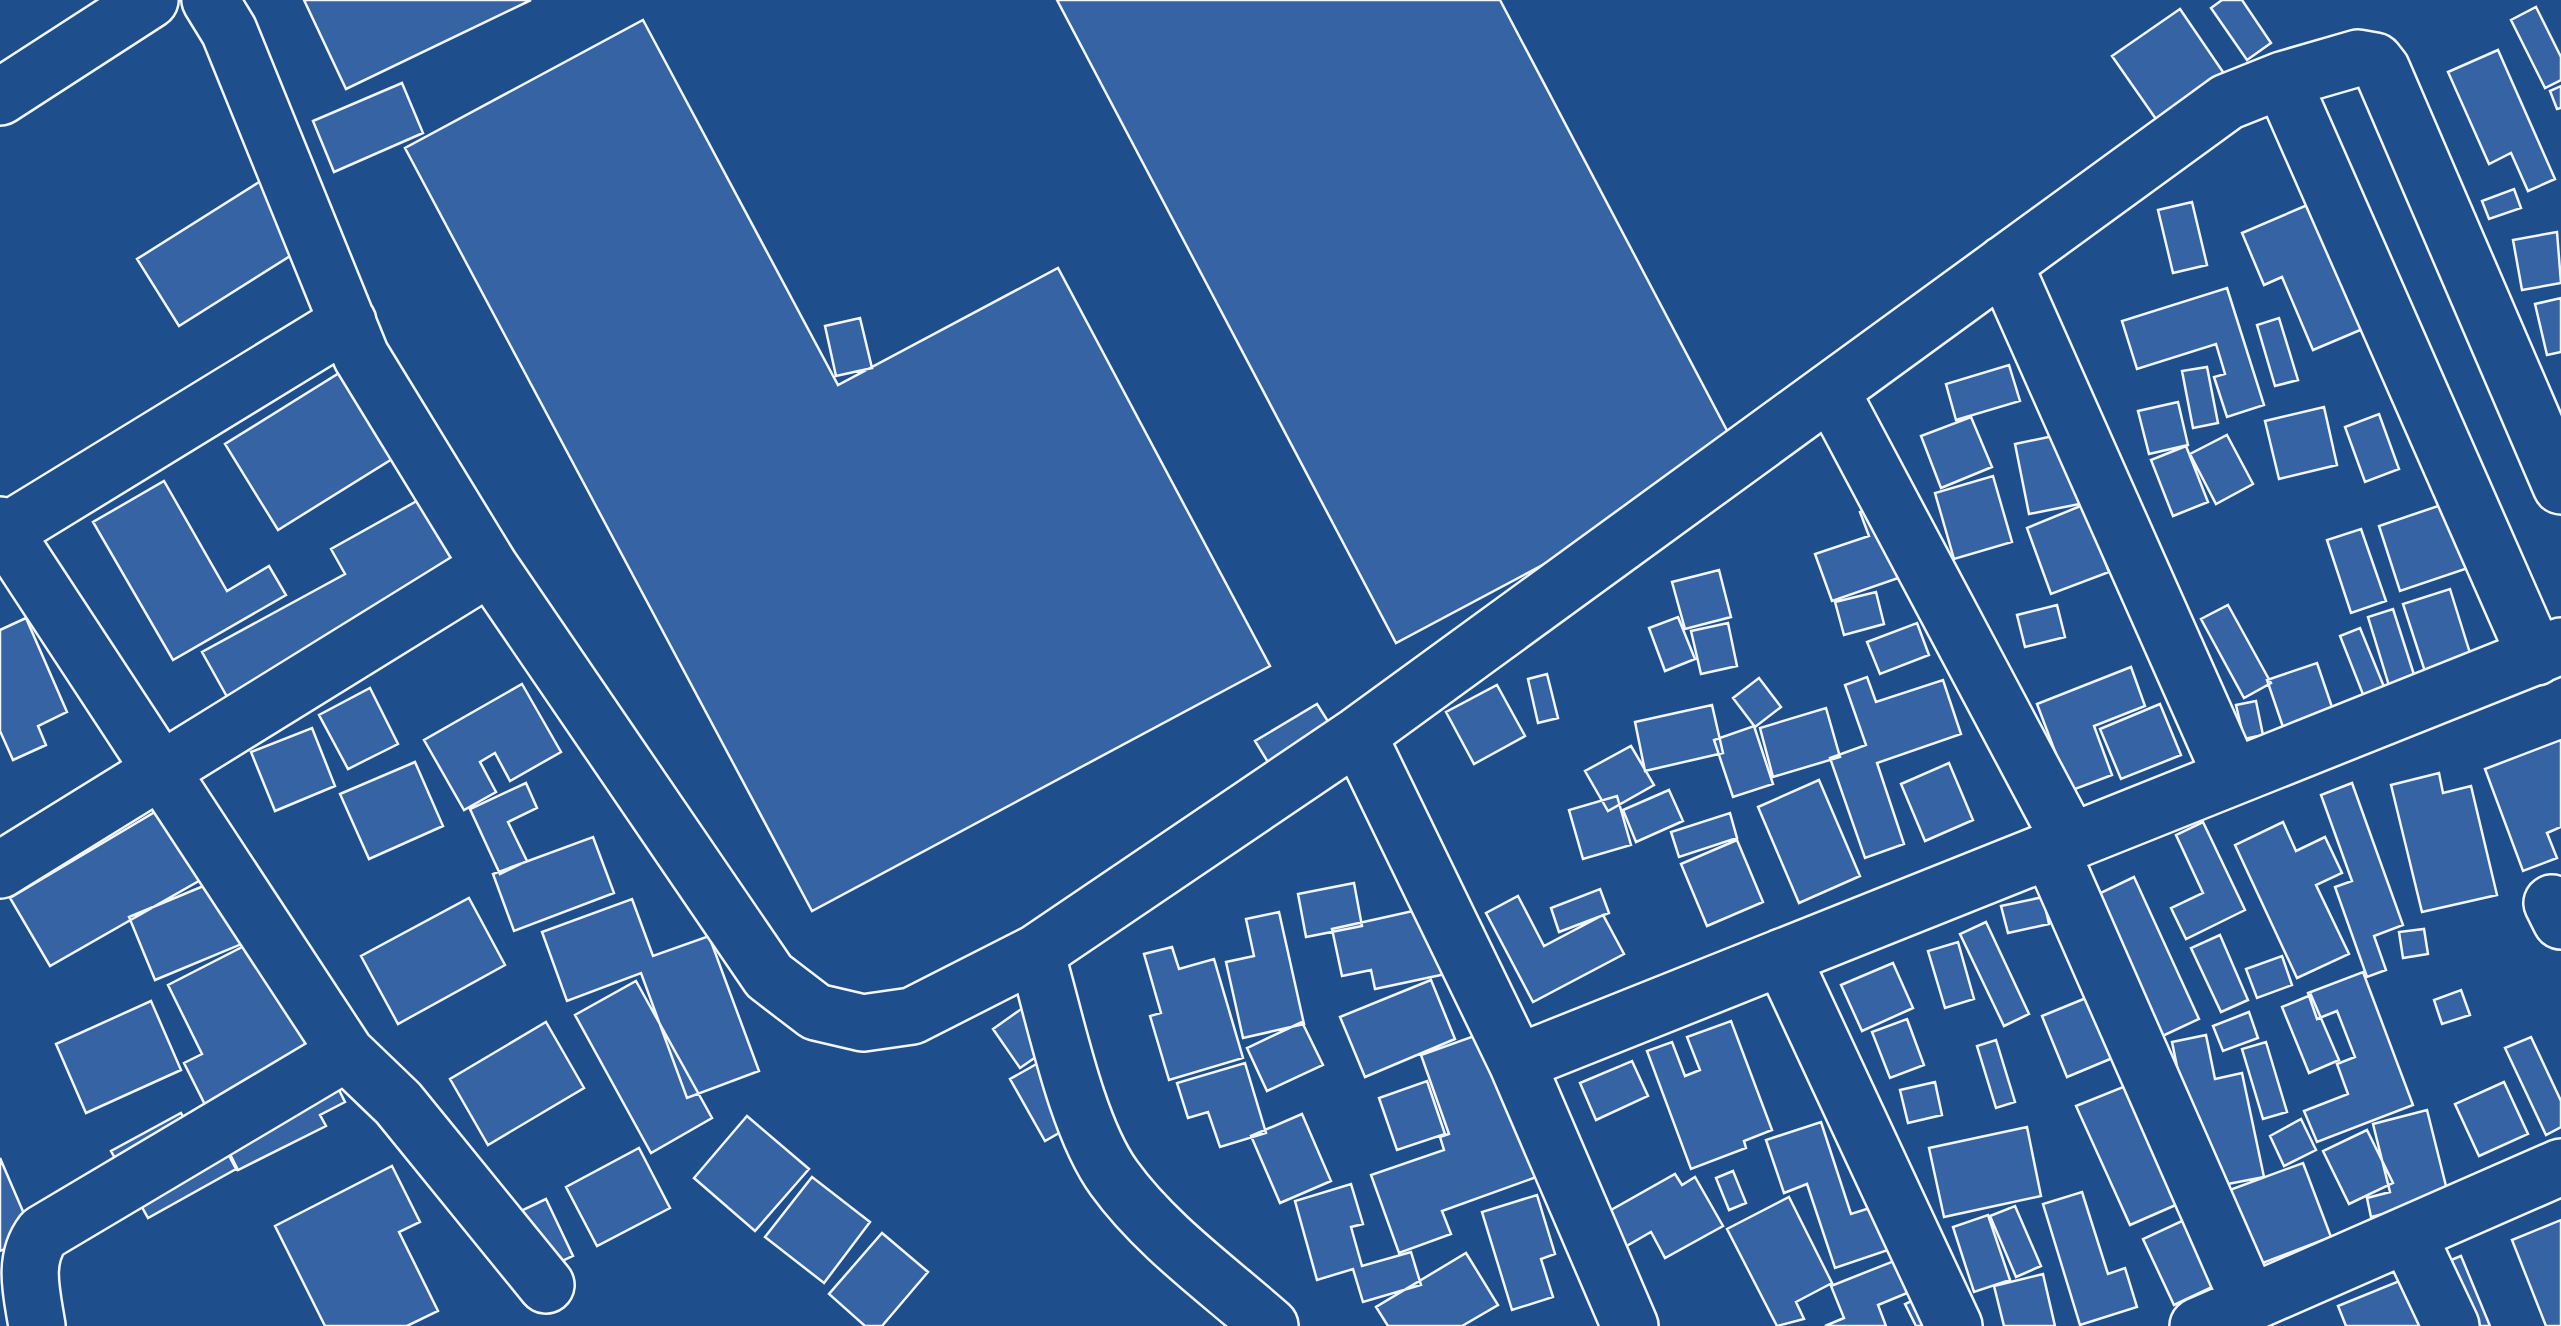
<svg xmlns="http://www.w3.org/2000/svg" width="2561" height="1326" viewBox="0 0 2561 1326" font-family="Inter,sans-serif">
	<rect width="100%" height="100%" fill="#1f4e8c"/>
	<path fill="#3563a3" stroke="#f2f6ff" stroke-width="2.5" d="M 304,0 L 531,0 L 346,89 Z
		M 1057,0 L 1500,0 L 1742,459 L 1396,643 Z
		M 2222,0 L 2242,0 L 2271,43 L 2247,60 L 2211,8 Z
		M 2536,7 L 2561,57 L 2561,80 L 2545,88 L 2511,20 Z
		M 2180,9 L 2225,75 L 2158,122 L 2112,56 Z
		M 643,20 L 838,385 L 1058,268 L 1270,666 L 812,911 L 405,148 Z
		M 2498,50 L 2555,179 L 2528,191 L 2511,153 L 2489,164 L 2448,72 Z
		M 402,83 L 423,133 L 334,172 L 313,121 Z
		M 2561,86 L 2561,108 L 2557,109 L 2550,91 Z
		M 264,179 L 306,246 L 179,326 L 137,259 Z
		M 2514,189 L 2521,208 L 2489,219 L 2482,201 Z
		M 2192,202 L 2207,265 L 2173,273 L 2158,210 Z
		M 2312,203 L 2365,328 L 2313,350 L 2282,277 L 2264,285 L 2242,233 Z
		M 2557,232 L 2561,283 L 2522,290 L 2513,240 Z
		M 2227,288 L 2264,405 L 2227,417 L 2214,377 L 2225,374 L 2216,344 L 2137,369 L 2122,321 Z
		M 2561,298 L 2561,352 L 2547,355 L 2535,304 Z
		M 860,318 L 872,368 L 836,376 L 825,326 Z
		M 2279,318 L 2298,380 L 2275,386 L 2257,325 Z
		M 360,360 L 413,446 L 278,530 L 225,444 Z
		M 2009,365 L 2020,401 L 1956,420 L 1946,384 Z
		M 2207,367 L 2218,423 L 2193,428 L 2182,371 Z
		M 2178,402 L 2188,445 L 2149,454 L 2138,411 Z
		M 2324,407 L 2337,465 L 2279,479 L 2265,421 Z
		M 2379,414 L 2399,469 L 2365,482 L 2345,427 Z
		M 1971,417 L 1992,467 L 1941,488 L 1921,436 Z
		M 2096,427 L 2110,498 L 2029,514 L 2015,444 Z
		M 2227,435 L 2253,484 L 2216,504 L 2190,454 Z
		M 2186,446 L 2208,502 L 2173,516 L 2151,460 Z
		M 1993,476 L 2012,542 L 1954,559 L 1935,493 Z
		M 164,481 L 227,591 L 269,566 L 286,595 L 173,660 L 93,522 Z
		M 424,497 L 464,568 L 240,720 L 202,652 L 345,574 L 331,549 Z
		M 2450,502 L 2471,567 L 2400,591 L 2379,526 Z
		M 1883,504 L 1907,575 L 1832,601 L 1815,554 L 1869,536 L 1860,512 Z
		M 2083,505 L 2109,572 L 2051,594 L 2027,528 Z
		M 2361,529 L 2386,601 L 2351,613 L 2327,540 Z
		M 1719,570 L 1731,617 L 1685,629 L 1672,582 Z
		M 2450,589 L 2474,666 L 2428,681 L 2403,604 Z
		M 1876,592 L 1884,624 L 1844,635 L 1835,602 Z
		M 2057,605 L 2065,637 L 2025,647 L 2017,615 Z
		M 2228,605 L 2271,683 L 2244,698 L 2201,619 Z
		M 2393,609 L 2417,684 L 2391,692 L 2368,617 Z
		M 1678,617 L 1695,659 L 1665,671 L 1649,628 Z
		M 26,618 L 67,712 L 38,726 L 46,745 L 13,760 L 0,731 L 0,630 Z
		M 1728,623 L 1737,666 L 1701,674 L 1691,631 Z
		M 1917,623 L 1929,655 L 1880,674 L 1867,642 Z
		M 2360,628 L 2387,694 L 2366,702 L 2340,636 Z
		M 2317,663 L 2334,713 L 2284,730 L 2267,680 Z
		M 2131,667 L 2145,706 L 2094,726 L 2112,775 L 2070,791 L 2037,704 Z
		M 1547,674 L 1558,718 L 1538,723 L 1528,679 Z
		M 1867,677 L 1876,702 L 1943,680 L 1961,734 L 1877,763 L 1904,844 L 1865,858 L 1830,758 L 1866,745 L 1845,685 Z
		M 1759,678 L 1781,707 L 1755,727 L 1733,698 Z
		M 522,684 L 561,752 L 510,781 L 495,753 L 480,762 L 496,792 L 464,810 L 424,740 Z
		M 1497,685 L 1525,736 L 1474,764 L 1446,712 Z
		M 370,688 L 398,744 L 348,769 L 319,715 Z
		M 2256,701 L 2263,735 L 2244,739 L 2236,705 Z
		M 1317,704 L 1336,734 L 1274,772 L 1255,741 Z
		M 2160,704 L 2181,755 L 2121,779 L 2100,729 Z
		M 1712,705 L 1723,753 L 1645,771 L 1635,722 Z
		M 1826,708 L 1840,757 L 1773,777 L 1760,728 Z
		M 1754,726 L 1773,784 L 1733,797 L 1714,740 Z
		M 312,728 L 335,786 L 275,811 L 251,752 Z
		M 2561,740 L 2561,827 L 2547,833 L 2557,858 L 2523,871 L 2485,769 Z
		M 1631,746 L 1654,785 L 1608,811 L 1585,771 Z
		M 415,762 L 443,826 L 369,859 L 340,794 Z
		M 1949,763 L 1973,820 L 1925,841 L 1901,784 Z
		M 2439,773 L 2443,793 L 2471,786 L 2497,895 L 2422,912 L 2391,785 Z
		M 1819,780 L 1860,876 L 1799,903 L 1758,807 Z
		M 526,783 L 537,808 L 508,822 L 527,861 L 500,874 L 470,809 Z
		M 2352,783 L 2403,925 L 2374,936 L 2386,970 L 2367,977 L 2335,887 L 2352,881 L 2321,795 Z
		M 197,787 L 239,858 L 50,966 L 10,898 Z
		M 1669,790 L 1683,821 L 1636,842 L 1623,810 Z
		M 1617,796 L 1631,845 L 1583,859 L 1569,810 Z
		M 1730,813 L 1737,838 L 1679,857 L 1671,832 Z
		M 2203,822 L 2245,910 L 2186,939 L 2171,908 L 2203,893 L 2176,835 Z
		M 2283,822 L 2296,851 L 2325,837 L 2342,873 L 2316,885 L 2349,954 L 2297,978 L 2235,845 Z
		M 593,837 L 614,893 L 514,931 L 493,874 Z
		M 1737,840 L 1763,902 L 1707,926 L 1681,864 Z
		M 254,865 L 280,928 L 155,980 L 129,917 Z
		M 2134,877 L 2199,1019 L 2156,1039 L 2090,898 Z
		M 1354,883 L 1362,926 L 1306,937 L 1298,894 Z
		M 1600,889 L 1609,913 L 1559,932 L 1551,908 Z
		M 1518,896 L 1544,946 L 1603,915 L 1624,954 L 1533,1002 L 1486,913 Z
		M 2043,897 L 2049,924 L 2008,933 L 2001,906 Z
		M 469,898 L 505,965 L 398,1024 L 361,956 Z
		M 632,899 L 653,956 L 709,936 L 759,1071 L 687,1098 L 641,973 L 567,1001 L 542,932 Z
		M 1440,905 L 1455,972 L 1375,989 L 1371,970 L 1342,976 L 1332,929 Z
		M 1279,912 L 1304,1024 L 1243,1038 L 1226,962 L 1254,956 L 1246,919 Z
		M 1986,922 L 2029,1014 L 2004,1026 L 1960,934 Z
		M 287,924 L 314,1040 L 345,1102 L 320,1115 L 326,1126 L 238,1170 L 184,1063 L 202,1054 L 168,985 Z
		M 2424,929 L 2428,954 L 2403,958 L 2399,932 Z
		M 2220,935 L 2248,1000 L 2221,1012 L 2191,948 Z
		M 1958,942 L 1974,999 L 1945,1008 L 1928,951 Z
		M 1172,947 L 1179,969 L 1214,959 L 1243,1058 L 1169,1080 L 1150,1016 L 1161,1013 L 1144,954 Z
		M 2282,956 L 2292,985 L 2257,998 L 2246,969 Z
		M 1893,963 L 1913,1008 L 1862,1031 L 1841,985 Z
		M 2363,972 L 2413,1105 L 2317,1142 L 2304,1111 L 2348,1094 L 2337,1064 L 2355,1057 L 2337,1011 L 2317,1019 L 2308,993 Z
		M 1431,980 L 1455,1039 L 1365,1077 L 1340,1017 Z
		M 636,981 L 712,1118 L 651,1153 L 575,1015 Z
		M 1051,988 L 1079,1027 L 1020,1068 L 993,1029 Z
		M 2461,990 L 2470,1015 L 2442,1024 L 2434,1000 Z
		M 2311,995 L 2339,1060 L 2309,1073 L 2282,1007 Z
		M 2091,996 L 2115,1057 L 2067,1077 L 2042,1016 Z
		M 151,1001 L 181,1070 L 86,1113 L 56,1044 Z
		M 2249,1012 L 2258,1038 L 2223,1051 L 2213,1026 Z
		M 1907,1019 L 1924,1065 L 1890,1078 L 1872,1032 Z
		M 1731,1021 L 1772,1130 L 1744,1141 L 1746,1148 L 1691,1169 L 1647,1051 L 1672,1042 L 1685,1076 L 1700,1070 L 1687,1037 Z
		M 546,1022 L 584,1088 L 488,1145 L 450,1079 Z
		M 1302,1022 L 1323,1065 L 1267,1091 L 1247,1048 Z
		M 1491,1030 L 1542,1175 L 1442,1211 L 1451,1234 L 1399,1253 L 1371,1175 L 1444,1150 L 1440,1137 L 1449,1134 L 1421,1055 Z
		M 2206,1035 L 2215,1079 L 2242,1073 L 2264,1177 L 2202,1189 L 2172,1042 Z
		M 2531,1037 L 2561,1101 L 2561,1127 L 2546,1135 L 2505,1048 Z
		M 1996,1040 L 2015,1102 L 1996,1108 L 1977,1046 Z
		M 2266,1042 L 2287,1112 L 2263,1119 L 2242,1049 Z
		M 1056,1053 L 1090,1115 L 1045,1141 L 1010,1079 Z
		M 1632,1061 L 1648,1096 L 1596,1120 L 1580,1083 Z
		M 1245,1063 L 1266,1133 L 1220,1147 L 1208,1112 L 1188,1118 L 1177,1083 Z
		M 1427,1081 L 1445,1134 L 1397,1150 L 1379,1098 Z
		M 1935,1082 L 1942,1115 L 1908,1123 L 1900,1090 Z
		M 2504,1082 L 2528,1134 L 2479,1156 L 2455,1104 Z
		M 2128,1085 L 2178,1204 L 2130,1225 L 2076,1106 Z
		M 2427,1110 L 2449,1198 L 2371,1217 L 2367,1198 L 2390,1192 L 2373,1124 Z
		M 181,1113 L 200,1149 L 220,1138 L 236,1169 L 148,1218 L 111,1151 Z
		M 1302,1114 L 1331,1181 L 1280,1203 L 1251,1136 Z
		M 747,1116 L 809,1169 L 755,1231 L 694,1178 Z
		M 2301,1119 L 2316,1150 L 2284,1166 L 2270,1136 Z
		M 1821,1122 L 1851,1214 L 1876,1206 L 1891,1249 L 1835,1268 L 1807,1184 L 1784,1193 L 1766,1140 Z
		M 2027,1127 L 2041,1196 L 1944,1217 L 1929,1148 Z
		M 2367,1130 L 2393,1183 L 2349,1204 L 2323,1151 Z
		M 639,1148 L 670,1208 L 597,1246 L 566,1187 Z
		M 0,1158 L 34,1237 L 0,1251 Z
		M 2303,1163 L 2331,1237 L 2247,1269 L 2219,1194 Z
		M 392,1166 L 420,1222 L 399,1232 L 438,1311 L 407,1326 L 325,1326 L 275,1226 Z
		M 1733,1171 L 1746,1203 L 1729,1210 L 1716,1178 Z
		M 1675,1174 L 1682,1185 L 1695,1177 L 1723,1226 L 1665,1258 L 1651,1232 L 1623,1248 L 1604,1214 Z
		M 812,1177 L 870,1222 L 824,1283 L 765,1237 Z
		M 1351,1184 L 1363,1224 L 1351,1227 L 1362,1266 L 1411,1252 L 1421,1285 L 1363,1302 L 1353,1269 L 1317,1280 L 1295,1201 Z
		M 2082,1192 L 2108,1274 L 2125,1268 L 2137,1307 L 2080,1325 L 2043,1204 Z
		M 1537,1195 L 1555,1254 L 1541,1259 L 1553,1297 L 1512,1310 L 1482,1212 Z
		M 1789,1197 L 1832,1283 L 1796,1302 L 1804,1319 L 1777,1326 L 1727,1229 Z
		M 546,1199 L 573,1256 L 532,1275 L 506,1218 Z
		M 2015,1206 L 2041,1266 L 2016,1277 L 1990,1216 Z
		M 1988,1215 L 2010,1280 L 1974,1292 L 1953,1227 Z
		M 2195,1215 L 2225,1281 L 2174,1305 L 2143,1239 Z
		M 2561,1220 L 2561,1326 L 2546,1326 L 2512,1240 Z
		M 882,1233 L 928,1272 L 882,1326 L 865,1326 L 829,1294 Z
		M 1466,1253 L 1498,1305 L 1462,1326 L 1388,1326 L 1376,1307 Z
		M 2461,1256 L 2490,1326 L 2346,1326 L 2338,1306 Z
		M 1899,1259 L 1912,1291 L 1878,1305 L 1886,1326 L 1825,1326 L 1844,1318 L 1831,1286 Z
		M 2043,1274 L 2055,1326 L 2004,1326 L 1994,1286 Z
		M 1933,1291 L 1934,1326 L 1916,1326 L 1905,1304 Z"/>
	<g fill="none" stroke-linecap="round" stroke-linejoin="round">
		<defs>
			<path id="minor" d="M 210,0 L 229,31 L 361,356 L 490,567 L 769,976 L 816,1012 L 863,1023 L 912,1016 L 1036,953 L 1358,735 L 2227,102 L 2282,80 L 2536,657
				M 2282,80 L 2358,58 L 2375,61 L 2382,70 L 2561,486
				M 0,97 L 150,0
				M 2004,264 L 2232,777
				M 1831,391 L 2070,841
				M 0,525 L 346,1053 L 398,1103 L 546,1285
				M 5,532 L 348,322
				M 1358,735 L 1517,1063 L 1630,1326
				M 2050,849 L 2250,1304
				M 0,870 L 490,567
				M 2552,903 L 2561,921
				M 1036,953 C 1055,1017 1076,1126 1114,1178 C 1155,1235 1218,1280 1270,1326
				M 1782,957 L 1954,1326
				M 1517,1063 L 2561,646
				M 2409,1237 L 2451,1326
				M 37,1326 C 32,1294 22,1260 43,1233 L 346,1053
				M 2198,1326 L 2561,1167"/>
		</defs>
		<use href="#minor" stroke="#f2f6ff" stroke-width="60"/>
		<use href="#minor" stroke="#1f4e8c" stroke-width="55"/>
	</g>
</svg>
